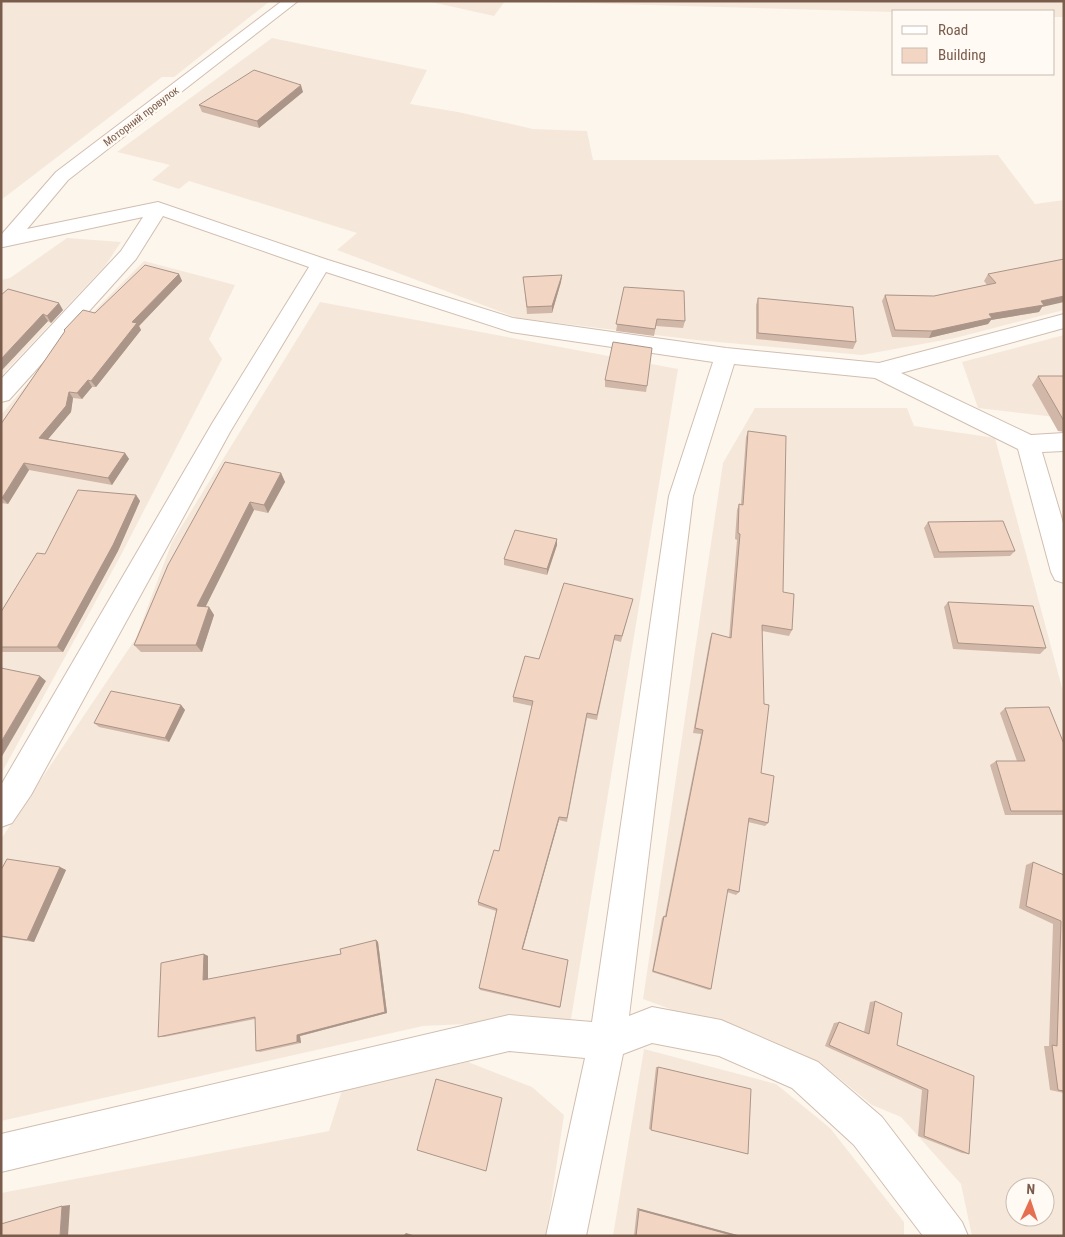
<svg xmlns="http://www.w3.org/2000/svg" width="1065" height="1237" viewBox="0 0 1065 1237" font-family="'Roboto Condensed',sans-serif">
	<rect width="100%" height="100%" fill="#fdf6ec"/>
	<path fill="#f5e8da" fill-rule="evenodd" d="M 1,1 L 270,1 L 174,77 L 162,77 L 1,200 Z
		M 427,1 L 505,1 L 494,16 Z
		M 506,1 L 1064,1 L 1064,17 L 1054,17 L 1054,11 L 894,12 Z
		M 272,38 L 427,70 L 410,104 L 458,112 L 533,129 L 587,131 L 593,160 L 753,160 L 998,155 L 1035,204 L 1064,200 L 1064,310 L 955,338 L 862,355 L 696,340 L 517,318 L 337,250 L 357,233 L 189,181 L 179,189 L 152,180 L 170,165 L 117,152 Z
		M 67,238 L 121,242 L 105,266 L 1,376 L 1,280 L 10,278 Z
		M 144,261 L 235,285 L 209,339 L 222,359 L 121,555 L 1,774 L 1,415 L 62,343 Z
		M 320,302 L 678,369 L 571,1019 L 423,1026 L 1,1121 L 1,839 L 136,638 L 172,542 Z
		M 1064,335 L 1064,418 L 978,408 L 962,362 Z
		M 755,408 L 907,408 L 914,426 L 995,438 L 1064,695 L 1064,1236 L 972,1236 L 961,1184 L 901,1117 L 872,1105 L 824,1066 L 643,999 L 723,463 ZM 1015,1187 L 1045,1187 L 1045,1217 L 1015,1217 Z
		M 644,1049 L 776,1084 L 830,1128 L 904,1222 L 904,1236 L 613,1236 Z
		M 468,1062 L 532,1087 L 564,1115 L 546,1236 L 1,1236 L 1,1193 L 329,1131 L 343,1087 Z"/>
	<g fill="none" stroke-linecap="round" stroke-linejoin="round">
		<defs>
			<path id="street" d="M 282,1 L 298,1 L 68,180 L 27,229 L 158,202 L 328,260 L 513,318 L 726,348 L 879,363 L 1064,314 L 1064,328 L 901,373 L 1031,435 L 1064,433 L 1064,451 L 1042,452 L 1064,526 L 1064,583 L 1055,580 L 1051,572 L 1018,449 L 875,378 L 734,364 L 693,496 L 629,1016 L 652,1007 L 721,1020 L 818,1062 L 882,1117 L 962,1222 L 968,1236 L 923,1236 L 854,1145 L 792,1088 L 719,1056 L 652,1043 L 623,1054 L 586,1236 L 546,1236 L 585,1058 L 509,1051 L 1,1172 L 1,1134 L 509,1015 L 592,1022 L 669,496 L 713,362 L 511,332 L 326,272 L 230,432 L 31,795 L 12,823 L 1,827 L 1,785 L 213,422 L 309,267 L 163,216 L 136,259 L 9,400 L 1,402 L 1,379 L 121,251 L 143,217 L 3,247 L 1,247 L 1,235 L 56,172 Z"/>
		</defs>
		<use href="#street" stroke="#d1beb0" stroke-width="2"/>
		<use href="#street" fill="#fff" fill-rule="evenodd"/>
	</g>
	<path fill="#d1b7a8" d="M 303,92 L 259,128 L 202,112 L 199,105 Z
		M 179,274 L 182,281 L 139,326 L 141,330 L 96,387 L 92,387 L 82,399 L 73,398 L 71,412 L 48,439 L 125,453 L 129,459 L 112,485 L 29,470 L 8,504 L 1,503 L 1,424 L 65,332 L 64,330 L 95,313 Z
		M 988,274 L 1042,307 L 1039,312 L 991,320 L 988,324 L 929,338 L 892,337 L 882,301 L 885,295 L 934,296 L 987,285 L 984,281 Z
		M 562,275 L 561,282 L 552,313 L 527,314 L 524,284 L 523,277 Z
		M 624,287 L 685,321 L 683,328 L 656,326 L 654,336 L 616,331 Z
		M 1,295 L 63,310 L 51,323 L 48,321 L 1,371 Z
		M 758,298 L 856,342 L 853,349 L 756,339 L 756,305 Z
		M 1038,376 L 1064,376 L 1064,432 L 1058,431 L 1032,385 Z
		M 605,380 L 647,386 L 646,392 L 605,387 Z
		M 748,431 L 783,592 L 792,630 L 789,636 L 762,631 L 761,773 L 768,823 L 765,826 L 748,822 L 739,892 L 736,895 L 727,892 L 711,989 L 709,990 L 652,972 L 662,918 L 664,916 L 665,916 L 701,734 L 693,733 L 710,638 L 712,633 L 729,638 L 737,540 L 735,539 L 737,510 L 739,504 L 741,504 L 746,437 Z
		M 281,473 L 285,482 L 268,513 L 254,510 L 205,607 L 209,607 L 214,615 L 202,652 L 141,652 L 134,645 L 168,565 Z
		M 136,495 L 140,501 L 118,551 L 63,652 L 1,652 L 1,612 L 45,554 Z
		M 928,522 L 1015,551 L 1010,556 L 934,558 L 924,528 Z
		M 557,539 L 557,545 L 547,575 L 504,565 L 504,559 Z
		M 948,602 L 1046,648 L 1040,654 L 953,649 L 944,607 Z
		M 631,605 L 621,642 L 614,640 L 597,720 L 587,718 L 567,822 L 559,820 L 523,949 L 568,960 L 560,1008 L 480,990 L 479,988 L 496,911 L 478,905 L 478,902 L 499,851 L 532,706 L 513,702 L 513,697 L 539,659 Z
		M 181,705 L 185,710 L 169,742 L 99,727 L 94,723 Z
		M 1005,708 L 1064,744 L 1064,815 L 1005,815 L 990,765 L 996,761 L 1017,761 L 1000,713 Z
		M 1033,862 L 1064,875 L 1064,1093 L 1050,1090 L 1044,1046 L 1049,1046 L 1053,924 L 1019,908 L 1026,865 Z
		M 60,867 L 66,870 L 34,942 L 1,937 L 1,870 Z
		M 376,940 L 378,942 L 387,1013 L 300,1036 L 301,1043 L 260,1052 L 256,1051 L 255,1019 L 164,1037 L 158,1037 L 204,954 L 208,956 L 208,980 L 341,954 Z
		M 875,1001 L 897,1045 L 974,1076 L 969,1154 L 962,1153 L 918,1136 L 922,1090 L 825,1046 L 834,1023 L 839,1022 L 864,1032 L 870,1002 Z
		M 656,1067 L 658,1067 L 748,1154 L 649,1129 Z
		M 637,1208 L 741,1236 L 634,1236 Z"/>
	<path fill="#aa9588" d="M 301,85 L 303,92 L 259,128 L 257,121 Z
		M 179,274 L 182,281 L 139,326 L 141,330 L 96,387 L 91,381 L 132,322 Z
		M 562,275 L 561,282 L 552,313 L 552,306 Z
		M 1064,296 L 1064,302 L 1042,307 L 1039,312 L 991,320 L 988,324 L 929,338 L 932,331 L 989,314 L 1041,301 Z
		M 59,303 L 63,310 L 51,323 L 47,316 Z
		M 43,314 L 48,321 L 1,371 L 1,359 Z
		M 88,380 L 92,387 L 82,399 L 77,393 Z
		M 69,392 L 73,398 L 71,412 L 44,444 L 39,438 Z
		M 125,453 L 129,459 L 112,485 L 108,478 Z
		M 24,463 L 29,470 L 8,504 L 2,498 Z
		M 281,473 L 285,482 L 268,513 L 264,505 Z
		M 136,495 L 140,501 L 118,551 L 63,652 L 57,647 Z
		M 250,502 L 254,510 L 202,614 L 197,606 Z
		M 557,539 L 557,545 L 547,575 L 547,569 Z
		M 209,607 L 214,615 L 202,652 L 196,645 Z
		M 40,676 L 46,681 L 1,758 L 1,742 Z
		M 181,705 L 185,710 L 169,742 L 165,738 Z
		M 559,817 L 559,820 L 522,951 L 522,949 Z
		M 60,867 L 66,870 L 34,942 L 27,940 Z
		M 376,940 L 378,942 L 387,1013 L 300,1036 L 301,1043 L 297,1042 L 297,1035 Z
		M 204,954 L 208,956 L 208,982 L 203,980 Z
		M 70,1205 L 68,1236 L 60,1236 L 62,1206 Z
		M 637,1208 L 741,1236 L 735,1236 L 639,1210 Z
		M 406,1233 L 416,1236 L 404,1235 Z"/>
	<path fill="#f3d5c3" stroke="#aa9588" d="M 254,70 L 301,85 L 257,121 L 199,105 Z
		M 1064,259 L 1064,296 L 1041,301 L 1044,305 L 989,314 L 992,318 L 932,331 L 895,330 L 885,295 L 934,296 L 996,283 L 988,274 Z
		M 145,265 L 179,274 L 132,322 L 137,323 L 91,381 L 88,380 L 77,393 L 69,392 L 66,406 L 39,438 L 125,453 L 108,478 L 24,463 L 2,498 L 1,497 L 1,424 L 65,331 L 64,330 L 83,310 L 95,313 Z
		M 562,275 L 552,306 L 527,307 L 523,277 Z
		M 624,287 L 684,291 L 685,321 L 657,319 L 655,329 L 616,324 Z
		M 8,289 L 59,303 L 47,316 L 43,314 L 1,359 L 1,295 Z
		M 758,298 L 853,307 L 856,342 L 758,333 Z
		M 613,342 L 652,348 L 647,386 L 605,380 Z
		M 1038,376 L 1064,376 L 1064,421 Z
		M 748,431 L 786,436 L 783,592 L 794,594 L 792,630 L 762,625 L 764,704 L 769,705 L 761,773 L 774,776 L 768,823 L 749,818 L 739,892 L 728,889 L 711,989 L 653,971 L 664,916 L 666,917 L 703,730 L 695,728 L 712,633 L 731,638 L 740,534 L 738,533 L 739,504 L 743,505 Z
		M 225,462 L 281,473 L 264,505 L 250,502 L 197,606 L 209,607 L 196,645 L 134,645 L 168,565 Z
		M 78,490 L 136,495 L 113,545 L 57,647 L 1,647 L 1,612 L 37,553 L 45,554 Z
		M 1003,521 L 1015,551 L 939,552 L 928,522 Z
		M 515,530 L 557,539 L 547,569 L 504,559 Z
		M 564,583 L 633,599 L 622,636 L 615,635 L 597,715 L 587,713 L 567,818 L 559,817 L 522,949 L 568,960 L 560,1007 L 479,988 L 497,909 L 478,902 L 494,850 L 499,851 L 533,701 L 513,697 L 525,656 L 539,659 Z
		M 948,602 L 1033,606 L 1046,648 L 958,643 Z
		M 1,668 L 40,676 L 1,742 Z
		M 111,691 L 181,705 L 165,738 L 94,723 Z
		M 1049,707 L 1064,744 L 1064,811 L 1011,811 L 996,761 L 1025,761 L 1005,708 Z
		M 7,859 L 60,867 L 27,940 L 1,936 L 1,870 Z
		M 1033,862 L 1064,875 L 1064,1091 L 1058,1090 L 1052,1045 L 1057,1046 L 1061,921 L 1026,906 Z
		M 376,940 L 385,1012 L 297,1035 L 297,1042 L 256,1051 L 255,1017 L 158,1037 L 161,963 L 204,954 L 203,980 L 341,954 L 340,949 Z
		M 875,1001 L 902,1013 L 897,1045 L 974,1076 L 969,1154 L 924,1136 L 928,1090 L 829,1045 L 839,1022 L 869,1034 Z
		M 658,1067 L 751,1089 L 748,1154 L 651,1130 Z
		M 436,1079 L 502,1098 L 486,1171 L 417,1150 Z
		M 62,1206 L 60,1236 L 1,1236 L 1,1224 Z
		M 639,1210 L 735,1236 L 636,1236 Z"/>
	<g text-anchor="middle" stroke-width="5" stroke-linejoin="round" paint-order="stroke">
		<g font-size="11" fill="#7a5c4d" stroke="#fffaf3">
			<text transform="translate(141 116) rotate(-37)" y="4">Моторний провулок</text>
		</g>
	</g>
	<rect width="1065" height="1237" fill="none" stroke="#7a5c4d" stroke-width="5"/>
	<rect x="892" y="10" width="162" height="65" fill="#fffaf3" stroke="#cabbb1"/>
	<rect x="902" y="26" width="25" height="8" fill="#ffffff" stroke="#cabbb1"/>
	<text x="938" y="35" font-size="15" fill="#7a5c4d">Road</text>
	<rect x="902" y="48" width="25" height="15" fill="#f3d5c3" stroke="#cabbb1"/>
	<text x="938" y="60" font-size="15" fill="#7a5c4d">Building</text>
	<g transform="translate(1030 1202) rotate(3)"><circle r="24" fill="#fffaf3" stroke="#cabbb1"/>
	<path d="M0-4L9 19L0 12L-9 19Z" fill="#e76f51"/>
	<text y="-8" font-size="14" font-weight="bold" text-anchor="middle" fill="#7a5c4d">N</text>
	</g>
</svg>
